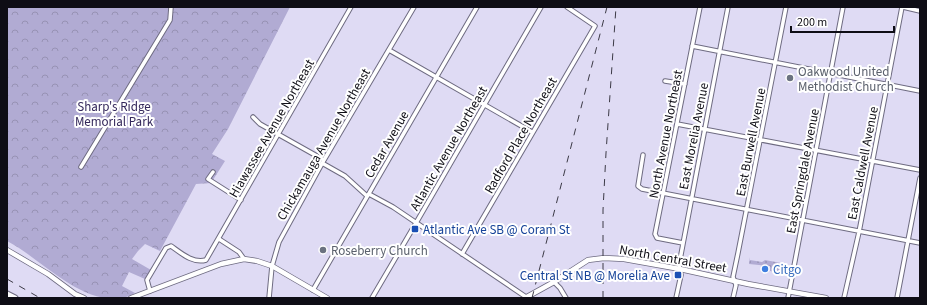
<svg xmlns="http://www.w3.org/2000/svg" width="927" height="305" viewBox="0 0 927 305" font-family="'Source Sans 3',sans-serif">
	<defs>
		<pattern id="grass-dots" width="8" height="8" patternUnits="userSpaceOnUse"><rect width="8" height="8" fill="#b1abd3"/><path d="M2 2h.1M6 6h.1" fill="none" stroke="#9792b4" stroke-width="1.8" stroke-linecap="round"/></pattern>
		<pattern id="park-crowns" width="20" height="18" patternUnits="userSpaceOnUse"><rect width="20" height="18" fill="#b1abd3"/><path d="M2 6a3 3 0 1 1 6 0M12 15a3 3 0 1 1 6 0" fill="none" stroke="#9792b4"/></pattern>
	</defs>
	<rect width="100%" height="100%" fill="#dfdbf4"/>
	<path fill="url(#grass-dots)" d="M 750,257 L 750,260 L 762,262 L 765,260 L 781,263 L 779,273 L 770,271 L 770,266 L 749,264 Z"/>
	<path fill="url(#park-crowns)" d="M 7,7 L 290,7 L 228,129 L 212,154 L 225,161 L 211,183 L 196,184 L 160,251 L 145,244 L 138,251 L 132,259 L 151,270 L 145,279 L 129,272 L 122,286 L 135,293 C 131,295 127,297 123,298 C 80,305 42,259 7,241 Z"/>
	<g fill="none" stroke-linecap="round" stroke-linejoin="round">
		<defs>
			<path id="minor" d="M 903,7 L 920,11
				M 692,46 L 920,91
				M 389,50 L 532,132
				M 665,81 L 685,84
				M 253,117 L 260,124 L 324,160
				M 677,124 L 920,170
				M 643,155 L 638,186 L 642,189 L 920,243
				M 322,163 L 345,176 L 367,196
				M 81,167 L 170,20 L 171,7
				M 213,172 L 208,179 L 241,200
				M 369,194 L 393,207 L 526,297
				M 219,239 L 239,252 L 244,259
				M 683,243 L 657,238 L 655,234 L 700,7
				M 462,254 L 595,26 L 567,7
				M 554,282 L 560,288 L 566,298
				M 313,290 L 477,7
				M 150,291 L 147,280 L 166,248 L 171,246 C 181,253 193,264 206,260 L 351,7
				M 269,298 L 272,266 L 279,242 L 324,160 L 414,7
				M 372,298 L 416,223 L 541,7
				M 676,298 L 681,275 L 679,265 L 728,7
				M 733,298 L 736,285 L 733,277 L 738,253 L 786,7
				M 788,298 L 843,7
				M 844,298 L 859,232 L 902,7
				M 897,298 L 920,178"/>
			<path id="major" d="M 7,250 L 48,274 L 75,294 L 84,298
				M 131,298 L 221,264 L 244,259 L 257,261 L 272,266 L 327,298
				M 525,298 L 554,282 L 588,260 L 604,258 L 624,259 L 680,269 L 748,284 L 826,298"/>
			<path id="highway" d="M 7,294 L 15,298"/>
		</defs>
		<use href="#minor" stroke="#6e6b81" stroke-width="5.5"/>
		<use href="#major" stroke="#6e6b81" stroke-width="6"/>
		<use href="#highway" stroke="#6e6b81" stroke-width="7"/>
		<use href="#minor" stroke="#fff" stroke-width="3.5"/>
		<use href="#major" stroke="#fff" stroke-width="4.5"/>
		<use href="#highway" stroke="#fff" stroke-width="5"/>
		<path stroke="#3c3a46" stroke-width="1" stroke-dasharray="7 7" stroke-linecap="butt" d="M 7,279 L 40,298
			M 532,298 L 607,7
			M 603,298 L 603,210 L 606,153 L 616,7"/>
	</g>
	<g fill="#6b7280" stroke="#fff" stroke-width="1.5">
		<circle cx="790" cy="78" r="4"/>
		<circle cx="323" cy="250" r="4"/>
	</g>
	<g fill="#1a4fb4" stroke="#fff" stroke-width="1.5">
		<rect x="411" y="225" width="8" height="8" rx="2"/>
		<rect x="674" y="271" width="8" height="8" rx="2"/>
	</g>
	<circle fill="#3f7fe0" stroke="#fff" stroke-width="1.5" cx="765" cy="269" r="4"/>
	<g text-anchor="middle" stroke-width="4" stroke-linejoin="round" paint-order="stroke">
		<g font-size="13" fill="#5b616d" stroke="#fff" text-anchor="start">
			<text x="798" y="76">Oakwood United<tspan x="798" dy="15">Methodist Church</tspan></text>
			<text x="331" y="255">Roseberry Church</text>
		</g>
		<g font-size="13" fill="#34285b" stroke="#fff">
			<text x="114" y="111">Sharp's Ridge<tspan x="114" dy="15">Memorial Park</tspan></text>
		</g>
		<g font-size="13" fill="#0e0d15" stroke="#fff">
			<text transform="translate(271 128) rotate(-60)" y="5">Hiawassee Avenue Northeast</text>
			<text transform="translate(665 134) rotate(-79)" y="5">North Avenue Northeast</text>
			<text transform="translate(520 135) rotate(-60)" y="5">Radford Place Northeast</text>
			<text transform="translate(693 136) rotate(-79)" y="5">East Morelia Avenue</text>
			<text transform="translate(750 142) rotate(-79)" y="5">East Burwell Avenue</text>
			<text transform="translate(323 144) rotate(-60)" y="5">Chickamauga Avenue Northeast</text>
			<text transform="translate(386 144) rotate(-60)" y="5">Cedar Avenue</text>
			<text transform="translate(448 148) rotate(-60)" y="5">Atlantic Avenue Northeast</text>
			<text transform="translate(862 163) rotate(-79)" y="5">East Caldwell Avenue</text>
			<text transform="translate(802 171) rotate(-79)" y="5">East Springdale Avenue</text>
			<text transform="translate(673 258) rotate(10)" y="5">North Central Street</text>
		</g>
		<g font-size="13" fill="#164399" stroke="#fff" text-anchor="start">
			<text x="423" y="234">Atlantic Ave SB @ Coram St</text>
			<text x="670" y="280" text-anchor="end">Central St NB @ Morelia Ave</text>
		</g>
		<g font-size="13" fill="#366cbe" stroke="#fff" text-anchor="start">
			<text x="773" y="274">Citgo</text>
		</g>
	</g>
	<rect width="927" height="305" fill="none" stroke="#0e0d15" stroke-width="16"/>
	<path d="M791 26v6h103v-6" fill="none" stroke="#0e0d15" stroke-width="2"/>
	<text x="797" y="26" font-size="12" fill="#0e0d15" stroke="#ffffff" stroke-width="3" paint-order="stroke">200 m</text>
</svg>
